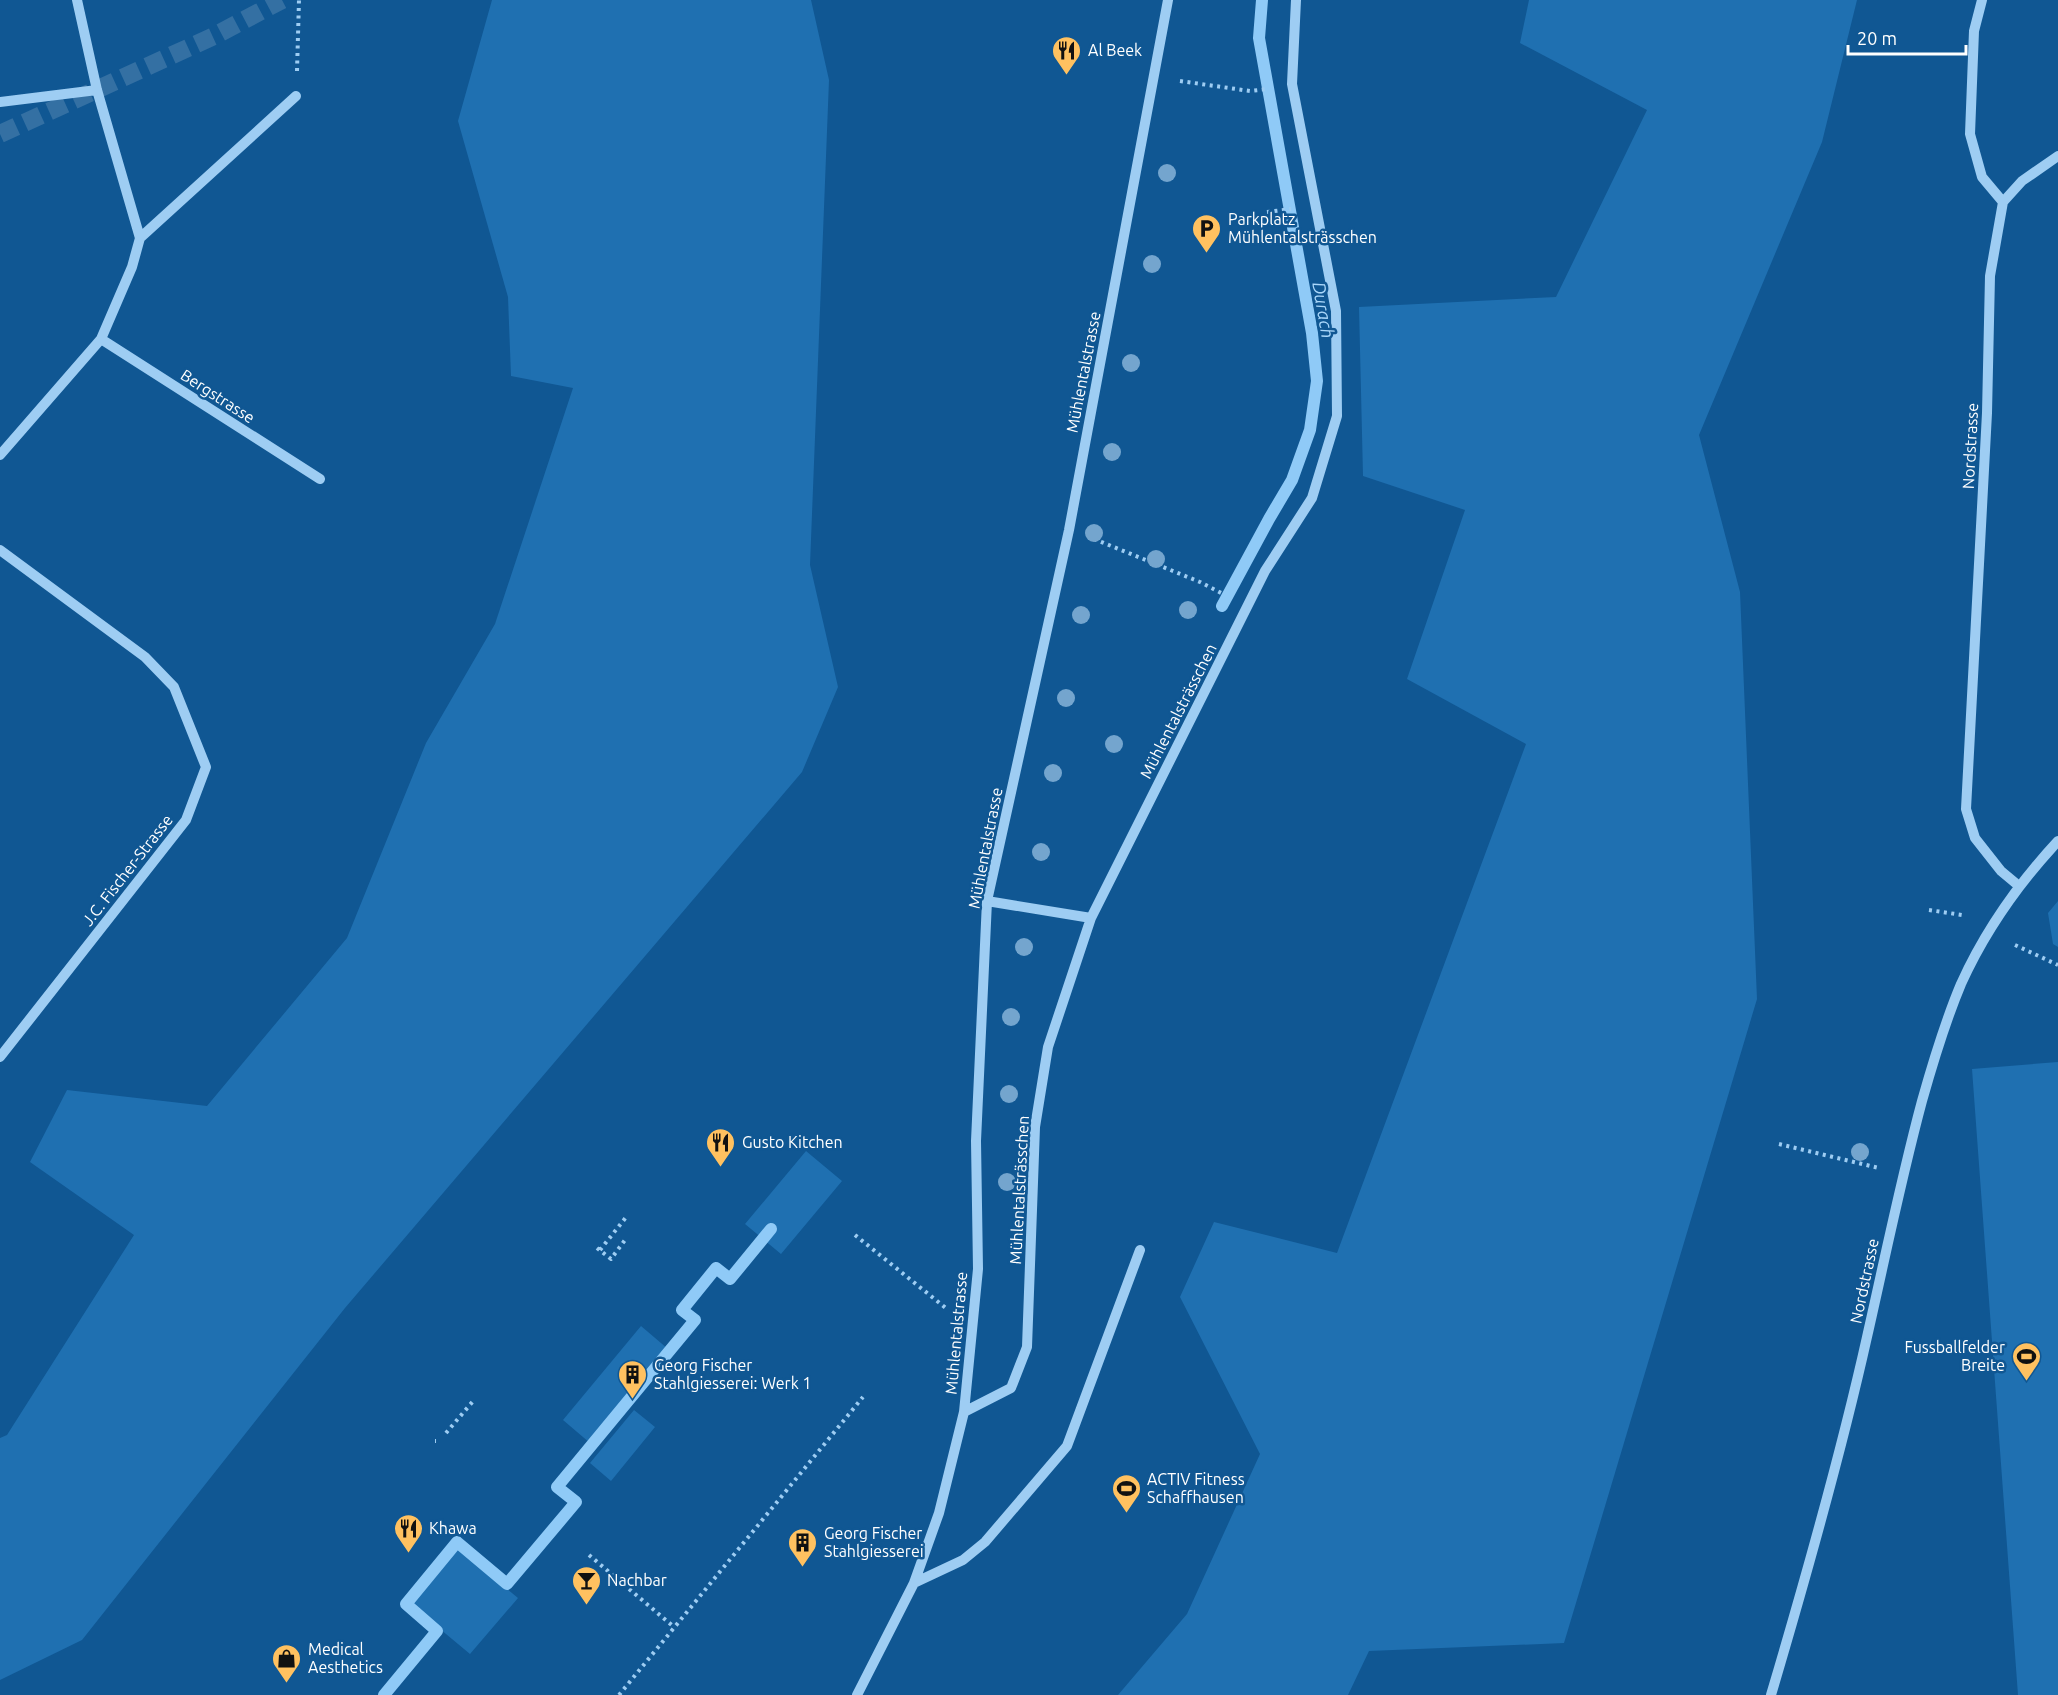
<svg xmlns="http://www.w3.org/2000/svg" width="2058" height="1695" viewBox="0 0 2058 1695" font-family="Ubuntu,sans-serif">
	<rect width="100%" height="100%" fill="#105793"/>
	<path fill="#1f70b1" d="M 492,0 L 811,0 L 829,80 L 810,565 L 838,687 L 802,772 L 345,1308 L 82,1640 L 0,1680 L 0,1438 L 7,1435 L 134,1235 L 30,1162 L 67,1090 L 207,1106 L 347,938 L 426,743 L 495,624 L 573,388 L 511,376 L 508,297 L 458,121 Z
		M 1529,0 L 1857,0 L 1822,142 L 1699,435 L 1740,592 L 1757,999 L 1564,1643 L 1369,1651 L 1348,1695 L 1118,1695 L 1187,1614 L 1260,1454 L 1180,1297 L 1214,1222 L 1337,1253 L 1526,744 L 1407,679 L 1465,510 L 1363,476 L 1359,307 L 1556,297 L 1647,110 L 1520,43 Z
		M 2058,901 L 2058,947 L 2053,944 L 2048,913 Z
		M 2058,1062 L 2058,1695 L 2018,1695 L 1972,1069 Z
		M 806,1151 L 842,1181 L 781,1254 L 745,1224 Z
		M 641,1326 L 668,1349 L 590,1443 L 563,1420 Z
		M 634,1410 L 655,1427 L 611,1481 L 590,1463 Z
		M 457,1547 L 518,1598 L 470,1654 L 410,1604 Z"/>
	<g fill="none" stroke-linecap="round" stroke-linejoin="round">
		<path stroke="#8fcaf7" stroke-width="12" d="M 1222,606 L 1269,519 L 1292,480 L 1310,430 L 1317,381 L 1312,333 L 1259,38 L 1262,0
			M 384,1695 L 437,1631 L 406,1604 L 457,1542 L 507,1584 L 576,1502 L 557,1487 L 695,1320 L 682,1310 L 716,1268 L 730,1279 L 771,1229"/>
		<path stroke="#3470a3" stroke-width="18" stroke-dasharray="18 9" stroke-linecap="butt" d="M 0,134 L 214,36 L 282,0"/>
		<path stroke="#9ecdf3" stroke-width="4" stroke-dasharray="3 4.5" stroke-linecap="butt" d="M 297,71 L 299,0
			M 1180,81 L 1250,91 L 1267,89
			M 1267,212 L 1291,209
			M 1094,539 L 1200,582 L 1225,595
			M 1929,910 L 1962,915
			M 2015,945 L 2058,965
			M 1779,1144 L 1879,1168
			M 855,1235 L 947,1309
			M 597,1248 L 611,1259 L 625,1240
			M 600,1250 L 627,1216
			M 446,1433 L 474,1400
			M 435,1441 L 436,1441
			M 589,1555 L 674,1627
			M 619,1695 L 863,1397"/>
		<path stroke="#9ecdf3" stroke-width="10" d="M 77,0 L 97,90 L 140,238
			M 1982,0 L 1974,31 L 1970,134 L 1982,177 L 2003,202
			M 0,102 L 97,90
			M 101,339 L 320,479
			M 0,455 L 101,339 L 132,267 L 140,238 L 296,96
			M 0,550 L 145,657 L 174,687 L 206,767 L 186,820 L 0,1057
			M 2019,886 L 2001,871 L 1975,838 L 1966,809 L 1987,413 L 1990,276 L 2003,202 L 2022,181 L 2058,156
			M 987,901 L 1091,918
			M 964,1412 L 1011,1388 L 1027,1347 L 1035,1127 L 1048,1047 L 1091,918 L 1265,571 L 1312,498 L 1337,416 L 1336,311 L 1292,84 L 1296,0
			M 914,1583 L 963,1560 L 985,1542 L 1067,1446 L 1140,1250
			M 857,1695 L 914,1583 L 939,1513 L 964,1412 L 978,1269 L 976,1141 L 987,901 L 1069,530 L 1168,0
			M 1771,1695 C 1806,1577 1840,1458 1867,1337 C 1885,1258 1901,1179 1922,1101 C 1933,1062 1945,1022 1961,984 C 1985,931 2019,883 2058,841"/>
	</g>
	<g fill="#74a5ce">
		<circle cx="1167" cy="173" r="9"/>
		<circle cx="1152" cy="264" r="9"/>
		<circle cx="1131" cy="363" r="9"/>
		<circle cx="1112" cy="452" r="9"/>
		<circle cx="1094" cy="533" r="9"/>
		<circle cx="1156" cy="559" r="9"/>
		<circle cx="1188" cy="610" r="9"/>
		<circle cx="1081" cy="615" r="9"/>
		<circle cx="1066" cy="698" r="9"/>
		<circle cx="1114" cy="744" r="9"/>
		<circle cx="1053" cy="773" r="9"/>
		<circle cx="1041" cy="852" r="9"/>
		<circle cx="1024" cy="947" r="9"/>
		<circle cx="1011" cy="1017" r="9"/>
		<circle cx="1009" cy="1094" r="9"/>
		<circle cx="1860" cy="1152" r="9"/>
		<circle cx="1007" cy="1182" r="9"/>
	</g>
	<defs>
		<symbol id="restaurant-pin" viewBox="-11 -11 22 30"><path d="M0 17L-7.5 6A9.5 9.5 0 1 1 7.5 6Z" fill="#ffc160" stroke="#105793"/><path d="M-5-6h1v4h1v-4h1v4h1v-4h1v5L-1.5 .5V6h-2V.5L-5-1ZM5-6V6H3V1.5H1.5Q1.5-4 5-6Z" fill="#111"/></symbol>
		<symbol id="parking-pin" viewBox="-11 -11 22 30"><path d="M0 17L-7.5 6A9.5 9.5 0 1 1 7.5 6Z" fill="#ffc160" stroke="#105793"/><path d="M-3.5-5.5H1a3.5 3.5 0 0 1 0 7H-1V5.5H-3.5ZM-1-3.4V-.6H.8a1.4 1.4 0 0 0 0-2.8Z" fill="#111"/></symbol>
		<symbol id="stadium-pin" viewBox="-11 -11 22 30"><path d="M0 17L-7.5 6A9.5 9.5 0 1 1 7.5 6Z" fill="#ffc160" stroke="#105793"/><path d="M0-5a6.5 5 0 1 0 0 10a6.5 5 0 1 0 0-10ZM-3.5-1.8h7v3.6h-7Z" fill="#111"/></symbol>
		<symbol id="building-pin" viewBox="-11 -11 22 30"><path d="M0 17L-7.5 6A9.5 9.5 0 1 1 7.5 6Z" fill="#ffc160" stroke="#105793"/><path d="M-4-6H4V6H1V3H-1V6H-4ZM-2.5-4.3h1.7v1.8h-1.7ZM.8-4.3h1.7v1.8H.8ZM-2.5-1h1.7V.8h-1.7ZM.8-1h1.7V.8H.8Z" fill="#111"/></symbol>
		<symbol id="bar-pin" viewBox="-11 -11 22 30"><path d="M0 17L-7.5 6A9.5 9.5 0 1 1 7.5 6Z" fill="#ffc160" stroke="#105793"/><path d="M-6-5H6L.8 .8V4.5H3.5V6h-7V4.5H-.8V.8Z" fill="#111"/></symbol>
		<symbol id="shop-pin" viewBox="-11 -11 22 30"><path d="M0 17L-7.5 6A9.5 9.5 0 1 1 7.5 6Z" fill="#ffc160" stroke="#105793"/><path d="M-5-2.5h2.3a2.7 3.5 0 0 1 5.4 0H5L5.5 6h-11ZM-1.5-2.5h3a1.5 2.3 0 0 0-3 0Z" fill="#111"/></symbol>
	</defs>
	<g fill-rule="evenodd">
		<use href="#restaurant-pin" x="1050" y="34" width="33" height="45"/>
		<use href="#parking-pin" x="1190" y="212" width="33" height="45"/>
		<use href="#restaurant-pin" x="704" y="1126" width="33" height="45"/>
		<use href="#stadium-pin" x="2010" y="1340" width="33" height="45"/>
		<use href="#building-pin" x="616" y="1358" width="33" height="45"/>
		<use href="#stadium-pin" x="1110" y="1472" width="33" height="45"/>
		<use href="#restaurant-pin" x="392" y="1512" width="33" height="45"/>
		<use href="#building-pin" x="786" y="1526" width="33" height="45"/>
		<use href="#bar-pin" x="570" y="1564" width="33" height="45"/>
		<use href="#shop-pin" x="270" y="1642" width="33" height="45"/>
	</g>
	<g text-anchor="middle" stroke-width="5" stroke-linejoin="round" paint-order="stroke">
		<g font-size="16" fill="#fff" stroke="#105793" text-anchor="start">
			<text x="1088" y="56">Al Beek</text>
			<text x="1228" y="225">Parkplatz<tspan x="1228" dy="18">Mühlentalsträsschen</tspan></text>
			<text x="742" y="1148">Gusto Kitchen</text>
			<text x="2005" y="1353" text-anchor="end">Fussballfelder<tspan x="2005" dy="18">Breite</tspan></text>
			<text x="654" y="1371">Georg Fischer<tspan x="654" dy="18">Stahlgiesserei: Werk 1</tspan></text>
			<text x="1147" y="1485">ACTIV Fitness<tspan x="1147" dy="18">Schaffhausen</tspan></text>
			<text x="429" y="1534">Khawa</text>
			<text x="824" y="1539">Georg Fischer<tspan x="824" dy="18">Stahlgiesserei</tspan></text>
			<text x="607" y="1586">Nachbar</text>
			<text x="308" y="1655">Medical<tspan x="308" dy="18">Aesthetics</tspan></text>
		</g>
		<g font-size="16" fill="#fff" stroke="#105793">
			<text transform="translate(1083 372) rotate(-79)" y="6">Mühlentalstrasse</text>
			<text transform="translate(218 396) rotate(33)" y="6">Bergstrasse</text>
			<text transform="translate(1970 446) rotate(-87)" y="6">Nordstrasse</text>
			<text transform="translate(1178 711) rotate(-63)" y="6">Mühlentalsträsschen</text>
			<text transform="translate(985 848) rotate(-79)" y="6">Mühlentalstrasse</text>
			<text transform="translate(127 870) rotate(-52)" y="6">J.C. Fischer-Strasse</text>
			<text transform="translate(1019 1190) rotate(-87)" y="6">Mühlentalsträsschen</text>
			<text transform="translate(1864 1281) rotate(-78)" y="6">Nordstrasse</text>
			<text transform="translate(956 1333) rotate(-85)" y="6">Mühlentalstrasse</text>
		</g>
		<g font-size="18" font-style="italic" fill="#aad7fa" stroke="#105793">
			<text transform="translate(1323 310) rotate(80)" y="6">Durach</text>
		</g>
	</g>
	<path d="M1848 45v9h118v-9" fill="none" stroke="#ffffff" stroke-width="3"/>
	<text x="1857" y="45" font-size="18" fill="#ffffff" stroke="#105793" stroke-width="4.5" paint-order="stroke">20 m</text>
</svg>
